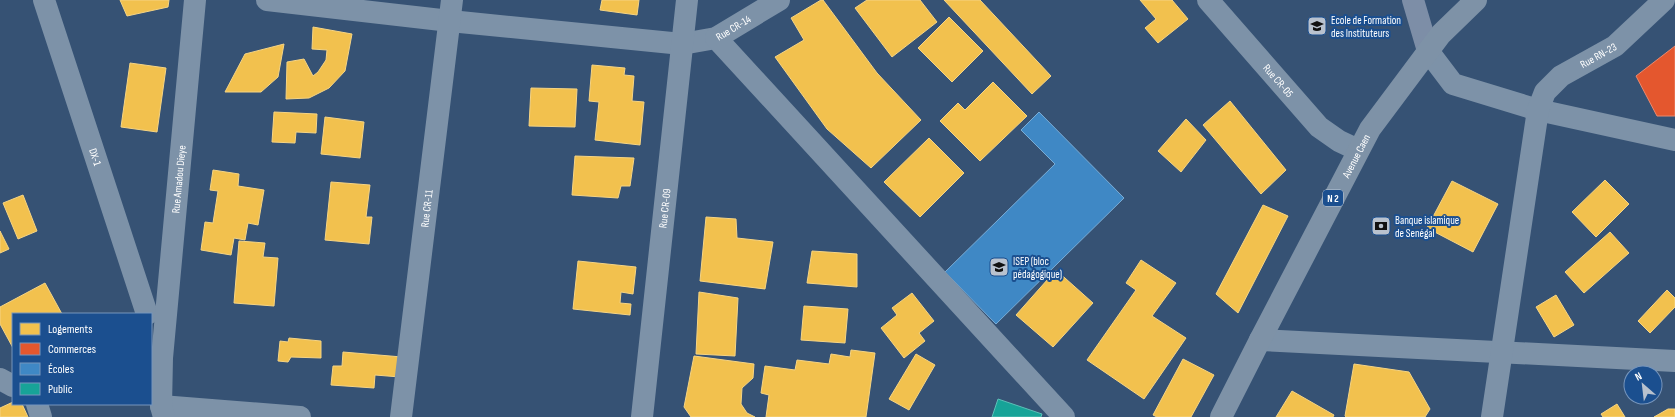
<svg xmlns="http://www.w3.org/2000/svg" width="1675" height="417" viewBox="0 0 1675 417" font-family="'Sofia Sans Condensed',sans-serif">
	<rect width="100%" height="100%" fill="#365274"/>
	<path fill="#f2c14e" stroke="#f6d483" d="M 120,0 L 169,0 L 168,7 L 127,16 Z
		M 602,0 L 639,0 L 637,15 L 600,10 Z
		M 821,0 L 823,0 L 877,73 L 921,120 L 871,168 L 827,129 L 775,57 L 804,40 L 791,18 Z
		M 867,0 L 920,0 L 937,22 L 892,57 L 855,8 Z
		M 944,0 L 980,0 L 1051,76 L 1032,94 Z
		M 1140,0 L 1172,0 L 1188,19 L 1158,43 L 1145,28 L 1156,19 Z
		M 949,17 L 983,51 L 952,82 L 918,48 Z
		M 313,27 L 352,34 L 345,71 L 329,88 L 309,98 L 286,99 L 287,62 L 304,59 L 313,76 L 318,72 L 326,60 L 327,50 L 312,49 Z
		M 284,44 L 278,77 L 261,92 L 225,92 L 245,54 Z
		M 130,63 L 166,68 L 157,132 L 121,127 Z
		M 592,65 L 625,68 L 624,75 L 634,76 L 632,101 L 644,102 L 640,145 L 595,140 L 599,102 L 589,101 Z
		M 993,82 L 1027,116 L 980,161 L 940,121 L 958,103 L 965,110 Z
		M 531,88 L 577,89 L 575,127 L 529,126 Z
		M 1230,101 L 1286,170 L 1261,194 L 1203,125 Z
		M 274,112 L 317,114 L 316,133 L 296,132 L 295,143 L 272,142 Z
		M 325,117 L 364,122 L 360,158 L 321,154 Z
		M 1186,119 L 1206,140 L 1181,172 L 1158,151 Z
		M 929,138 L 964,173 L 920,217 L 884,182 Z
		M 575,156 L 634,158 L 630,186 L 621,186 L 618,198 L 572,195 Z
		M 213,170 L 239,174 L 238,186 L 264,190 L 258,225 L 248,223 L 245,240 L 234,238 L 231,255 L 201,250 L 205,222 L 213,223 L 218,191 L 210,190 Z
		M 1605,180 L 1629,204 L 1596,237 L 1572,212 Z
		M 1452,181 L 1498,204 L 1473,252 L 1427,228 Z
		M 331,182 L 370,185 L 366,217 L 372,217 L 369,244 L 325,240 Z
		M 23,195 L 37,231 L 18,239 L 3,203 Z
		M 1263,205 L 1288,216 L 1238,313 L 1216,294 Z
		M 706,217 L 736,219 L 737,238 L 773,242 L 765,289 L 700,281 Z
		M 0,231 L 9,249 L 0,253 Z
		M 1610,232 L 1629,253 L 1584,293 L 1565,272 Z
		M 239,241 L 265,243 L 263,257 L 278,258 L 274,306 L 234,303 Z
		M 812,251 L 857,254 L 857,287 L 807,283 Z
		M 1141,260 L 1176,283 L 1152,316 L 1186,338 L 1144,399 L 1087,360 L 1136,290 L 1126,283 Z
		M 578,261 L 636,267 L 633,294 L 621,292 L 620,303 L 631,304 L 630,315 L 573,309 Z
		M 1056,270 L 1093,303 L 1053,347 L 1016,315 Z
		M 45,283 L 62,314 L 13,314 L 13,348 L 0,324 L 0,307 Z
		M 1667,290 L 1675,298 L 1675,307 L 1650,333 L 1638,321 Z
		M 699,292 L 738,298 L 735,356 L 696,354 Z
		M 912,293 L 934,321 L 919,333 L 925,341 L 904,358 L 881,328 L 897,315 L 892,308 Z
		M 1556,295 L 1574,325 L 1554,337 L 1536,307 Z
		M 804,306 L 848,309 L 845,343 L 801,340 Z
		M 289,338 L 321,341 L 321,358 L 291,357 L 288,362 L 278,361 L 280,341 L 288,342 Z
		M 851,350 L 875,353 L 866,417 L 766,417 L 769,395 L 761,393 L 765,366 L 795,370 L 797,360 L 829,364 L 831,354 L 850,357 Z
		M 343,352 L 402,357 L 400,377 L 375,375 L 374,388 L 331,385 L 333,366 L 342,366 Z
		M 916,354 L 935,365 L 909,410 L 889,399 Z
		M 694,356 L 754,364 L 753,378 L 742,388 L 741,404 L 747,413 L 755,417 L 691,417 L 684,407 Z
		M 1183,359 L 1214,375 L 1191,417 L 1157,417 L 1153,415 Z
		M 1354,364 L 1409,372 L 1430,409 L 1425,417 L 1346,417 L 1345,416 Z
		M 1292,391 L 1334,415 L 1333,417 L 1276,417 Z
		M 13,402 L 13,404 L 22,404 L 28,417 L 0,417 L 0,408 Z
		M 1617,404 L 1625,417 L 1603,417 L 1601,414 Z
		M 1668,409 L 1675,409 L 1675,417 L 1654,417 Z"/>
	<path fill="#e4572e" stroke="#ec896d" d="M 1675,46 L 1675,116 L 1657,116 L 1636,76 Z"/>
	<path fill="#3f88c5" stroke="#79acd6" d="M 1039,112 L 1124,198 L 996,324 L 945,272 L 1055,164 L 1021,130 Z"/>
	<path fill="#17a398" stroke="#5dbfb7" d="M 998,399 L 1042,414 L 1041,417 L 992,417 Z"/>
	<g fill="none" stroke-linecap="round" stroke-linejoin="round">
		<g stroke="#7d92a8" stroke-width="22">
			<path id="s1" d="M 44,0 L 147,314"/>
			<path id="s2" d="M 267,0 L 450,21 L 682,44 L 716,38 L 779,0"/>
			<path id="s3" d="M 1208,0 L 1319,127 L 1339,141 L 1358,150"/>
			<path d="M 716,38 L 1064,417"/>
			<path d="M 1428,51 L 1453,84 L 1538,110 L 1675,140"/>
			<path d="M 1260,340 L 1675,361"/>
			<path d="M 0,379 L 13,386"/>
			<path d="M 37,404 L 41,417"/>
			<path d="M 161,406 L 300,417"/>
			<path id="s4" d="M 164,417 L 161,406 L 162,358 L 195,0"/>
			<path id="s5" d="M 401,417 L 452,0"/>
			<path id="s6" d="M 642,417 L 687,0"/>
			<path id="s7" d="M 1492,417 L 1538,110 L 1545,92 L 1561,76 L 1615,46 L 1664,0"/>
		</g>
		<path stroke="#7d8ea7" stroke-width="22" d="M 1413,0 L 1428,51"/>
		<path stroke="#7e92a7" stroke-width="22" id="s8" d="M 1221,417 L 1260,340 L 1370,129 L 1441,34 L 1476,0"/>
	</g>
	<defs>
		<symbol id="university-square" viewBox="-11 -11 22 22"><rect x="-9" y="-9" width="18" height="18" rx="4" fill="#b9c2ce" stroke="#1b4f8f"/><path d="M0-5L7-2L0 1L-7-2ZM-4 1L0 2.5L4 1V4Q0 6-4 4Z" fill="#111"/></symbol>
		<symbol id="bank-square" viewBox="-11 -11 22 22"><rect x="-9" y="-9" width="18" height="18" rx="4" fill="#b9c2ce" stroke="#1b4f8f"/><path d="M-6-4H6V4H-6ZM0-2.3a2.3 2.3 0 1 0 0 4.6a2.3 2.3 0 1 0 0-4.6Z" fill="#111"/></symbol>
	</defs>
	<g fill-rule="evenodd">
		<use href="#university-square" x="1306" y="15" width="22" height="22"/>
		<use href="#bank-square" x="1370" y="215" width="22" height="22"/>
		<use href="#university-square" x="988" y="256" width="22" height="22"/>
	</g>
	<g text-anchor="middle" stroke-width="4" stroke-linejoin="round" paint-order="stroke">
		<rect fill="#1b4f8f" stroke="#bbcadd" stroke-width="1" x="1323" y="190" width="20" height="16" rx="3"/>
		<g font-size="10" font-weight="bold" fill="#fff">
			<text x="1333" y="202">N 2</text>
		</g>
		<g font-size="11" fill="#fff" stroke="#1b4f8f" text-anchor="start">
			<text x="1331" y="24">Ecole de Formation<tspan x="1331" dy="13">des Instituteurs</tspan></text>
			<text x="1395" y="224">Banque islamique<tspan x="1395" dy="13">de Senégal</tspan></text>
			<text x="1013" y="265">ISEP (bloc<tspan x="1013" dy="13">pédagogique)</tspan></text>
		</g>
		<g font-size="11" fill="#fff" stroke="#1b4f8f">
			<text dy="4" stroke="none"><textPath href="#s2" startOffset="472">Rue CR-14</textPath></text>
			<text dy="4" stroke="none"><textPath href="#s7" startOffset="395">Rue RN-23</textPath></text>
			<text dy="4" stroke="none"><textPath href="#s3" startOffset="107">Rue CR-05</textPath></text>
			<text dy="4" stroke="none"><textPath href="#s8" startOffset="294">Avenue Caen</textPath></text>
			<text dy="4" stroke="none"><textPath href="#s1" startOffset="165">DX-1</textPath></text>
			<text dy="4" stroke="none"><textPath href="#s4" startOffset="239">Rue Amadou Dieye</textPath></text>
			<text dy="4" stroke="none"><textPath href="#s5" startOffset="210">Rue CR-11</textPath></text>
			<text dy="4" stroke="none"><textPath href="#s6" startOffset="210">Rue CR-09</textPath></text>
		</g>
	</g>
	<rect x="12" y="313" width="140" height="92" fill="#1b4f8f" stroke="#7695bc"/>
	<rect x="20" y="323" width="20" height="12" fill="#f2c14e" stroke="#7695bc"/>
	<text x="48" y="333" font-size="12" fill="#ffffff">Logements</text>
	<rect x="20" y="343" width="20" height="12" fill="#e4572e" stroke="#7695bc"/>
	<text x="48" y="353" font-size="12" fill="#ffffff">Commerces</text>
	<rect x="20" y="363" width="20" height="12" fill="#3f88c5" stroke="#7695bc"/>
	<text x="48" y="373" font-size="12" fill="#ffffff">Écoles</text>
	<rect x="20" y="383" width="20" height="12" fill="#17a398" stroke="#7695bc"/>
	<text x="48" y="393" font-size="12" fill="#ffffff">Public</text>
	<g transform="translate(1643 385) rotate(332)"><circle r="19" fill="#1b4f8f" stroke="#7695bc"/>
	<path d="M0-3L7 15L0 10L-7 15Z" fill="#b9c2ce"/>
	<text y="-6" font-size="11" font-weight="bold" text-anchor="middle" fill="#ffffff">N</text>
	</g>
</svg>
